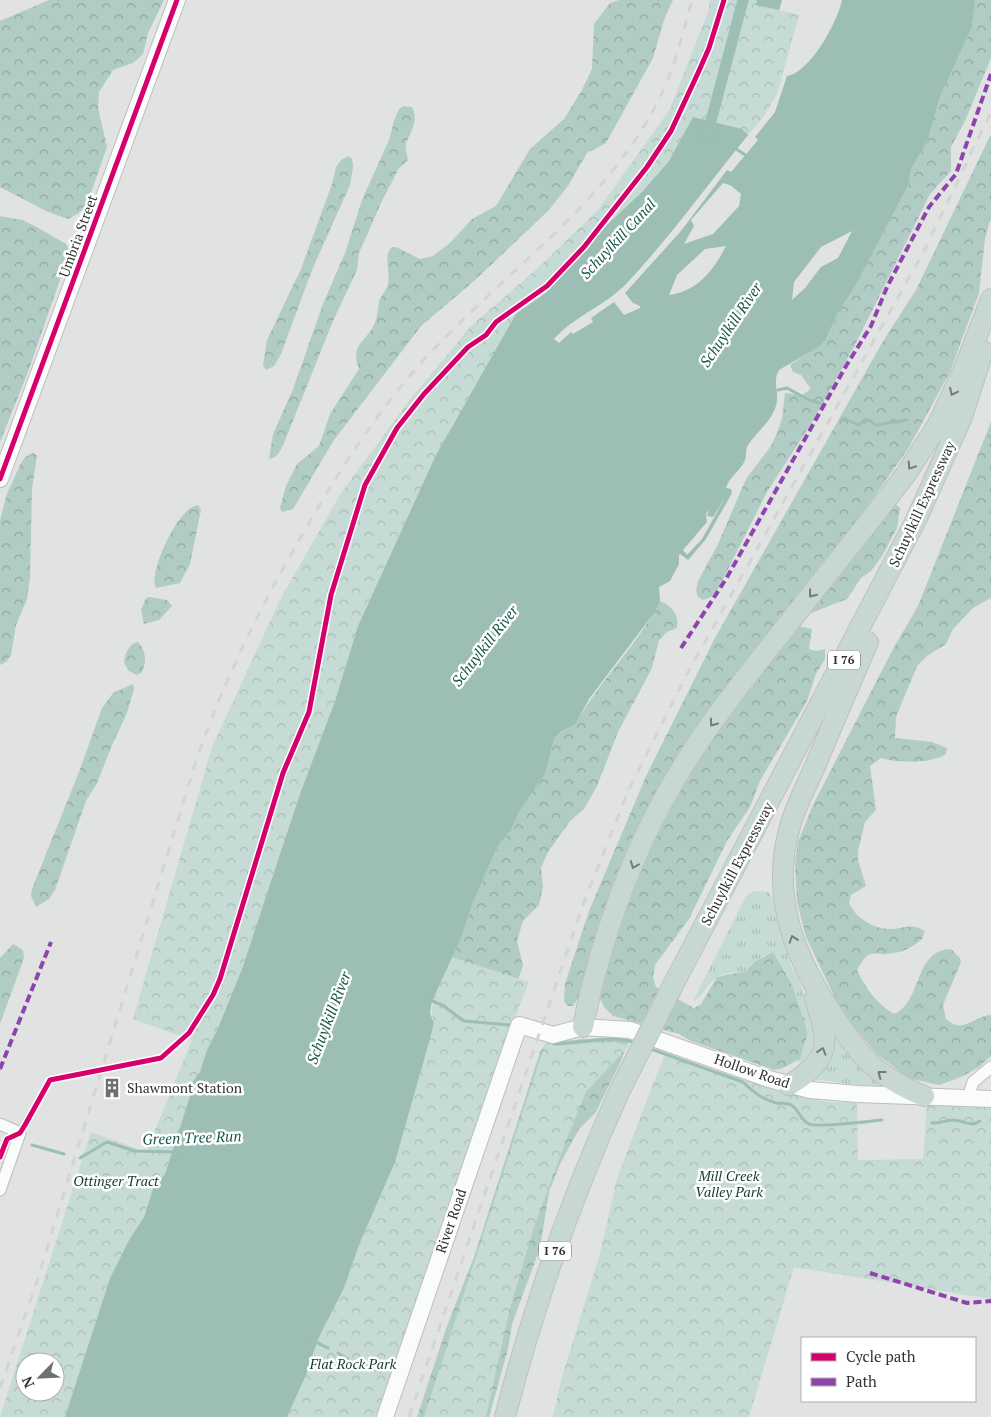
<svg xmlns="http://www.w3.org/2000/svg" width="991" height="1417" viewBox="0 0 991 1417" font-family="'PT Serif',serif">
	<defs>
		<pattern id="grass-tufts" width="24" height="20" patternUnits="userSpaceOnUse" patternTransform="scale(1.25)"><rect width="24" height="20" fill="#c6dbd5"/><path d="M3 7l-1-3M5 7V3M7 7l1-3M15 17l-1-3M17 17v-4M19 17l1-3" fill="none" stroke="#abbcb7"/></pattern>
		<pattern id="forest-crowns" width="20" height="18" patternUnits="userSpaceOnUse" patternTransform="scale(1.25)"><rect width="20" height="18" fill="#b1ccc5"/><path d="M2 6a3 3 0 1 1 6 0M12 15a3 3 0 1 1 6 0" fill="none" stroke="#91a6a1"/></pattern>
		<pattern id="park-crowns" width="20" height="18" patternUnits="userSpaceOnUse" patternTransform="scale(1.25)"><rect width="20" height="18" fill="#c6dbd5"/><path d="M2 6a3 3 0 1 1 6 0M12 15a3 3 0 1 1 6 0" fill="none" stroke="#abbcb7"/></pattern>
	</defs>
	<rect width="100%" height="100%" fill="#e1e2e2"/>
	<path fill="url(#grass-tufts)" d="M 754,891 L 768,892 L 775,901 L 791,966 L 799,979 L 814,1023 L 812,1025 C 814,1041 814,1053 800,1064 L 798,1060 L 805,1046 L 806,1027 L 790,981 L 765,955 L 751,964 L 746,971 C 736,972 721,973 713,980 C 706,987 702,997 693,1001 L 746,896 Z
		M 830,1022 L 884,1086 L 857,1085 L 814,1079 Z"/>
	<path fill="url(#forest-crowns)" d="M 49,0 L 164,0 L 148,33 L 143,54 L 133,63 L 113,70 L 99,92 L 98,108 L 107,147 L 87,204 L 79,213 L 68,219 L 48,212 L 0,187 L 0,21 Z
		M 619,0 L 673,0 L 665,17 L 653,58 L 606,143 L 587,153 L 568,186 L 549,210 L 474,281 L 421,326 L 334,440 L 293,509 L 282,512 L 280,508 L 286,486 L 297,464 L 319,446 L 330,414 L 359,369 C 350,345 364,344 374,325 C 378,317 378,306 379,301 C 381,296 385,292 387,287 C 392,273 382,256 392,247 L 396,247 L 420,259 L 433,256 L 450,243 L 472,219 L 496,206 L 530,149 L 564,119 L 582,90 L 592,69 L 594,24 L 610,3 Z
		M 975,0 L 991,0 L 991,58 L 965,121 L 951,147 L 951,171 L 930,194 L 855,345 L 814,419 L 767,492 L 718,589 L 711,597 L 703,600 L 698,597 L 696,591 L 698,581 L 718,544 L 746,479 L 771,446 L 777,433 L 782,419 L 785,393 L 802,395 L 811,389 L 801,375 L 793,372 L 790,365 L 825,341 L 837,315 L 858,281 L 909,184 L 911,169 L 928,140 L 940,97 L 972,27 Z
		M 403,106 L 412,107 C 419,119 411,132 406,143 C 405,148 407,155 408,160 L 399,168 L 381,203 L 359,253 L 357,270 L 333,321 L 284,443 C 280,451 278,458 269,459 L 273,434 L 293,389 L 323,304 L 345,253 L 362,200 L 389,140 L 394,121 L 399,109 Z
		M 991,134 L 991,217 L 985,239 L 979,293 L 950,372 L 908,449 L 843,541 L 817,570 L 694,729 L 664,778 L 581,994 L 573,1006 L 568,1006 L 564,1001 L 565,984 L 589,911 L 647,774 L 715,638 L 882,343 L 916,290 Z
		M 349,156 L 352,159 L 353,168 L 350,185 L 312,270 L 281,354 L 274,366 L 266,370 L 263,366 L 267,340 L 301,269 L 332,184 L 336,167 L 341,160 Z
		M 0,216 L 22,220 L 35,226 L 66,244 L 70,251 L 28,372 L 0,442 Z
		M 991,422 L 991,598 L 973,608 L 953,629 L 946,644 L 927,656 L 917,666 L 896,717 L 895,738 L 932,742 L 947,748 L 946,754 C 931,764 897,763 881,758 L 870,766 L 876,810 L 865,822 L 858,851 L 858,860 L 866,886 L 851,895 L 849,903 C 856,918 873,929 890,929 C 904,929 911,922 925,931 L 922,939 C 914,946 904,952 893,953 C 872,957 871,945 857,970 C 866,989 876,1003 894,1014 C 923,1002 913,950 951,949 L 960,958 L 961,962 L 943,1005 L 946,1019 C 963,1035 973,1016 991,1015 L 991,1056 L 979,1067 L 961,1077 L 939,1085 L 908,1078 L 877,1054 L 854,1027 L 837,1002 L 806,937 L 797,902 L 795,864 L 798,842 L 813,805 L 893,649 L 918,606 Z
		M 33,453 L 37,455 L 32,489 L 30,578 L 27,599 L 16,625 L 11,655 L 6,662 L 0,665 L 0,520 L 7,494 L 20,465 L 25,457 Z
		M 198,505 L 201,510 L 190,564 L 180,583 L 156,588 C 147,576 178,506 198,505 Z
		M 896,505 L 900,508 L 897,528 L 882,556 L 871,571 L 861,578 L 847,599 L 811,613 L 809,610 Z
		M 149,597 L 167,600 L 172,606 L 159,620 L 144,624 L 141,610 L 146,598 Z
		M 660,601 C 673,607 679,614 677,628 L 667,632 L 659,640 L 652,668 L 618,732 L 597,786 L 584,809 L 570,821 L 548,852 L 541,868 L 543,887 L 539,905 L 523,921 L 517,941 L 523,966 L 514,990 L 432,1001 L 461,938 L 473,902 L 498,846 L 511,830 L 517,813 L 546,772 L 554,739 L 561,731 L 575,725 C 599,681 637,646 660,601 Z
		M 799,626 L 812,629 L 809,649 L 816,651 L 825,649 L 825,659 L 816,674 L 807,701 L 760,781 L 750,807 L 727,841 L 689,919 L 655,965 L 653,978 L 656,987 L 694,1008 L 701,1004 L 717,977 L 746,971 L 754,962 L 773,952 L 792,985 L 806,1027 L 807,1036 L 800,1059 L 783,1068 L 774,1070 L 691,1041 L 679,1034 L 613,1016 L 604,1007 L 600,998 L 607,962 L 632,888 L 664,818 L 710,739 Z
		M 138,642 C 146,651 147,661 142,672 L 137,675 L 129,671 L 124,663 C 125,654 128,644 138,642 Z
		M 133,684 L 134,689 L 127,713 L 112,745 L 97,783 L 86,801 L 55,890 L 49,899 L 36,907 L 31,896 L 32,889 L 79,772 L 102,708 L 113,693 Z
		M 13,944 L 23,950 L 24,958 L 0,1024 L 0,958 Z
		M 616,1037 L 627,1039 L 628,1043 L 621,1061 L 596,1112 L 579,1129 L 560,1164 L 549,1192 L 540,1248 L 512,1324 L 508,1349 L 489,1417 L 417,1417 L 447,1326 L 474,1257 L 540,1052 L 547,1042 Z"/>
	<path fill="url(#park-crowns)" fill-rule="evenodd" d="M 710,0 L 782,0 L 779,10 L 799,15 L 777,94 L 764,116 L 625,285 L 611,297 L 566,327 L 435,457 L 358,626 L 335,701 L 300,794 L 242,969 L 218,1028 L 207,1050 L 200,1072 L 191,1084 L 190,1096 L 165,1174 L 153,1189 L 144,1217 L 129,1240 L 110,1278 L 65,1417 L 0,1417 L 91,1132 L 146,1152 L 192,1040 L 133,1019 L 212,747 L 281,598 L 341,493 L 409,401 L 471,326 L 539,267 L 598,210 L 670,109 L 708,12 ZM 25,1362 L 55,1362 L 55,1392 L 25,1392 Z
		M 452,957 L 529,982 L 510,1029 L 380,1417 L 287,1417 L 311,1364 L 313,1353 L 321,1333 L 344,1288 L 359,1245 L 395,1162 L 434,1023 C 426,1001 444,978 452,957 Z
		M 615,1042 L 629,1046 L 586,1092 L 568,1136 L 534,1227 L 510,1308 L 486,1417 L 424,1417 L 545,1044 Z
		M 664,1056 L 827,1102 L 857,1102 L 858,1160 L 923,1159 L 927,1102 L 991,1107 L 991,1299 L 794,1267 L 749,1417 L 553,1417 L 561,1380 L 600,1254 L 617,1178 Z"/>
	<path fill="#9cbeb4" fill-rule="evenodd" d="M 739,0 L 748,0 L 741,23 L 734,21 Z
		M 757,0 L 782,0 L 779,10 L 756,5 Z
		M 842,0 L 975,0 L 972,27 L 940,97 L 928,140 L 911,169 L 909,184 L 858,281 L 837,315 L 825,341 L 818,347 L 779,370 C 771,383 782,395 774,411 C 768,424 756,433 748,445 C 745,450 747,455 745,460 C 742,469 729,477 726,488 L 731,489 L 732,493 L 706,539 L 688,560 L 680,554 L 679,555 L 679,564 L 670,581 L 659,587 L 660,601 L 654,613 L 589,699 L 575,725 L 561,731 L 554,739 L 546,772 L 518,813 L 511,830 L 498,846 L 473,902 L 461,938 L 432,1001 L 430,1013 L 434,1023 L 429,1042 L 395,1162 L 359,1245 L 344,1288 L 321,1333 L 313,1353 L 311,1364 L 287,1417 L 65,1417 L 110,1278 L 129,1240 L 144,1217 L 153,1189 L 165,1174 L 190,1096 L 191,1084 L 200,1072 L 207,1050 L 218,1028 L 242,969 L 300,794 L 335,701 L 358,626 L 435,457 L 516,314 L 546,293 L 605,227 L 643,191 L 669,161 L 693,117 L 742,129 L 748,135 C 708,184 670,237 627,283 C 605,306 574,316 554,339 L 559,343 L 571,332 L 573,334 L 593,322 L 591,318 L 614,302 L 624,315 L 640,308 L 640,306 L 633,303 L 625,293 L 681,231 L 727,170 L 731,172 L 758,140 L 755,137 L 775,112 L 787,76 C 810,73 838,21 842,0 ZM 723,183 L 730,185 L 741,194 L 739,206 L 713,234 L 684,244 L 694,226 L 691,220 ZM 852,231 L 838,258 L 821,267 L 805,288 L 792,300 L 794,282 L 821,247 ZM 726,246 C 713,271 698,291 669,295 L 677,275 L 705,249 ZM 726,496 L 702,539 L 687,555 L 683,550 L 707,522 L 706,514 L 709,509 L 707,516 L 713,517 Z"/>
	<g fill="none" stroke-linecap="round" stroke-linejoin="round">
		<path stroke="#9cbeb4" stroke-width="3" d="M 733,147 L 747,156
			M 778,390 L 787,388 L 809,400 L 820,403
			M 843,418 L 859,425 L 866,419 L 876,425 L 907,420
			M 989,436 L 991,437
			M 430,1000 L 442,1005 L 464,1021 L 511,1025
			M 554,1044 C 580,1045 610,1033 635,1043
			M 648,1048 L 743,1082 C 751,1090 764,1100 776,1103 C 781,1104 785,1102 791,1105 C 799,1109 800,1120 809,1124 C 816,1128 871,1121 882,1120
			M 932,1123 C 940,1124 945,1120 953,1120 C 964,1120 970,1128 980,1121
			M 32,1145 L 64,1154
			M 80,1158 L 107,1142 L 135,1151 L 175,1152
			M 313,1341 L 328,1348
			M 338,1353 L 357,1365 L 381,1371"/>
		<path stroke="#9cbeb4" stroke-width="11" d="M 707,136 L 743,0"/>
		<defs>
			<path id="street" d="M 968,1098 L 973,1082 L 991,1067
				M 0,1124 L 20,1133 L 0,1190"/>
			<path id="secondary" d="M 0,479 L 177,0
				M 385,1417 L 519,1025 L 553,1035 L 583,1027 L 630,1030 L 769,1079 L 810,1090 L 858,1094 L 991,1099"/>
			<path id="highway" d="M 868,642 C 851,682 833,723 816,764 C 808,783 797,803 791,823 C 770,891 792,952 829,1009 C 858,1053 874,1076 924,1096
				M 671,989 L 916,520 L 962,417 L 983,351
				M 583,1027 C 599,943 633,849 677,776 C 706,727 742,682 777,638 C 820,583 864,529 906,474 L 937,426 L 964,369 L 991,299
				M 789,1085 C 831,1059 830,1044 815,999
				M 505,1417 C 534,1304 572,1196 620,1090"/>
		</defs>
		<use href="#street" stroke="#bdbebd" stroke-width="13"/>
		<use href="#secondary" stroke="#bdbebd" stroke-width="18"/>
		<use href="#highway" stroke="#c0c0c0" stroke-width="22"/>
		<use href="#street" stroke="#fafbfb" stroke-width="11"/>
		<use href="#secondary" stroke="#fafbfb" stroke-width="16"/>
		<use href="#highway" stroke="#c6d7d4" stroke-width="20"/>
		<path stroke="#d3d4d4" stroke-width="3" stroke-dasharray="9 9" stroke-linecap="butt" d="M 0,1388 L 37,1281 L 196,761 C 225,677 264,599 309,523 C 340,470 374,417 414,371 C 496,276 603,212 660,97 C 675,67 683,32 692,0
			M 409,1417 L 584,902 L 629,789 L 687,674 L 924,251 L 991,112"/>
		<defs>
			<path id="highway-bridge" d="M 620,1090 L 671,989"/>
		</defs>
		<use href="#highway-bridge" stroke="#c0c0c0" stroke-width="22" stroke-linecap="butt"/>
		<use href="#highway-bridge" stroke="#c6d7d4" stroke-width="20"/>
		<path stroke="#8e44ad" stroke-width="4" stroke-dasharray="8 4" stroke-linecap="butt" d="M 681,648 L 726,579 L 846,366 L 871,326 L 887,287 L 929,207 L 956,174 L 991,74
			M 0,1069 L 51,942
			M 870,1273 L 967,1303 L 991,1301"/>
		<defs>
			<path id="cycleway" d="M 0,479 L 177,0
				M 0,1157 L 7,1139 L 20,1133 L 25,1125 L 50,1080 L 161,1058 L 189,1033 L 213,995 L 220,979 L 283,773 L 309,712 L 331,595 L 365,485 L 397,428 L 424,394 L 468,347 L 486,335 L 496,322 L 547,286 L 584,247 L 647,167 L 671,131 L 698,73 L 709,48 L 724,0"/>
		</defs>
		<use href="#cycleway" stroke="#fff" stroke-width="8"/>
		<use href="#cycleway" stroke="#d6006c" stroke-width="5"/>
	</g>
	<defs><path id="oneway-chevron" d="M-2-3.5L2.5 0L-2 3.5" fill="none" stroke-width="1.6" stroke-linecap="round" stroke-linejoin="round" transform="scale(1.25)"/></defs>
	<g stroke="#747c7b">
		<use href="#oneway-chevron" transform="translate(953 392) rotate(115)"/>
		<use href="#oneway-chevron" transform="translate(911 466) rotate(124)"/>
		<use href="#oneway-chevron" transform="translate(812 594) rotate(128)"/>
		<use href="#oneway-chevron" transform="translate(713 723) rotate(126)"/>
		<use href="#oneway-chevron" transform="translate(634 865) rotate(112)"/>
		<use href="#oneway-chevron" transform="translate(793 939) rotate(-109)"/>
		<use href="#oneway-chevron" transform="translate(822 1051) rotate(-73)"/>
		<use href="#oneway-chevron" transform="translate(881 1074) rotate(-143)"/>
	</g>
	<defs>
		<symbol id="building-bare" viewBox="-9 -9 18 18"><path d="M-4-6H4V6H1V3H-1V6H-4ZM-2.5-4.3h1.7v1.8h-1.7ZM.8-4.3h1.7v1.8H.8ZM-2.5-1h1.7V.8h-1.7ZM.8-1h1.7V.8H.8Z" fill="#6f7070" stroke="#fff" stroke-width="2.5" paint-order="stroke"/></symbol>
	</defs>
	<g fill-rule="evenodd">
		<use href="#building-bare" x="98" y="1074" width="28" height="28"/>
	</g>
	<g text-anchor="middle" stroke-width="5" stroke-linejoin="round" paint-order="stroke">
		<g fill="#fff" stroke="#6f7070" stroke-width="1">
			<rect x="828" y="650.5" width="32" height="19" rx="4"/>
			<rect x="539" y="1241.5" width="32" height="19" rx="4"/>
		</g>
		<g font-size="12" font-weight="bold" fill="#313232">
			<text x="844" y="664">I 76</text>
			<text x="555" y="1255">I 76</text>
		</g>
		<g font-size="14" fill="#313232" stroke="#fff">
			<text transform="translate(78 236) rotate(-70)" y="5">Umbria Street</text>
			<text transform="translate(922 504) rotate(-65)" y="5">Schuylkill Expressway</text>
			<text transform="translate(737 864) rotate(-62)" y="5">Schuylkill Expressway</text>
			<text transform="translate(752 1071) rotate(19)" y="5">Hollow Road</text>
			<text transform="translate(451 1221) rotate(-71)" y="5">River Road</text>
		</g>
		<g font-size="14" fill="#313232" stroke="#fff" text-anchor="start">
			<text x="127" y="1093">Shawmont Station</text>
		</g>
		<g font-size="14" font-style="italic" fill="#0f3c32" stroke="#fff">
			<text x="729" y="1181">Mill Creek<tspan x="729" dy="16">Valley Park</tspan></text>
			<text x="116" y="1186">Ottinger Tract</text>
			<text x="353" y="1369">Flat Rock Park</text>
		</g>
		<g font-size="15" font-style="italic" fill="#18584b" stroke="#fff">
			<text transform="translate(618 239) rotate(-47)" y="5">Schuylkill Canal</text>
			<text transform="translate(731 325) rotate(-56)" y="5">Schuylkill River</text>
			<text transform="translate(485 646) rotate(-52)" y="5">Schuylkill River</text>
			<text transform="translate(329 1018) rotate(-69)" y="5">Schuylkill River</text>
			<text transform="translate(192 1138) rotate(-2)" y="5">Green Tree Run</text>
		</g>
	</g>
	<rect x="801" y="1337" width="175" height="65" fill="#ffffff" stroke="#adadad"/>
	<rect x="811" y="1353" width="25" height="8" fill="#d6006c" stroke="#adadad"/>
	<text x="846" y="1362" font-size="15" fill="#313232">Cycle path</text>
	<rect x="811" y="1378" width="25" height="8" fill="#8e44ad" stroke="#adadad"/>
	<text x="846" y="1387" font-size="15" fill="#313232">Path</text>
	<g transform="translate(40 1377) rotate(246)"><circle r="24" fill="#ffffff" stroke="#adadad"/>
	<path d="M0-4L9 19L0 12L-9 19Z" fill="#6f7070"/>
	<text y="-8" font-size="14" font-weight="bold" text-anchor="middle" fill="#313232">N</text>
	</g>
</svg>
